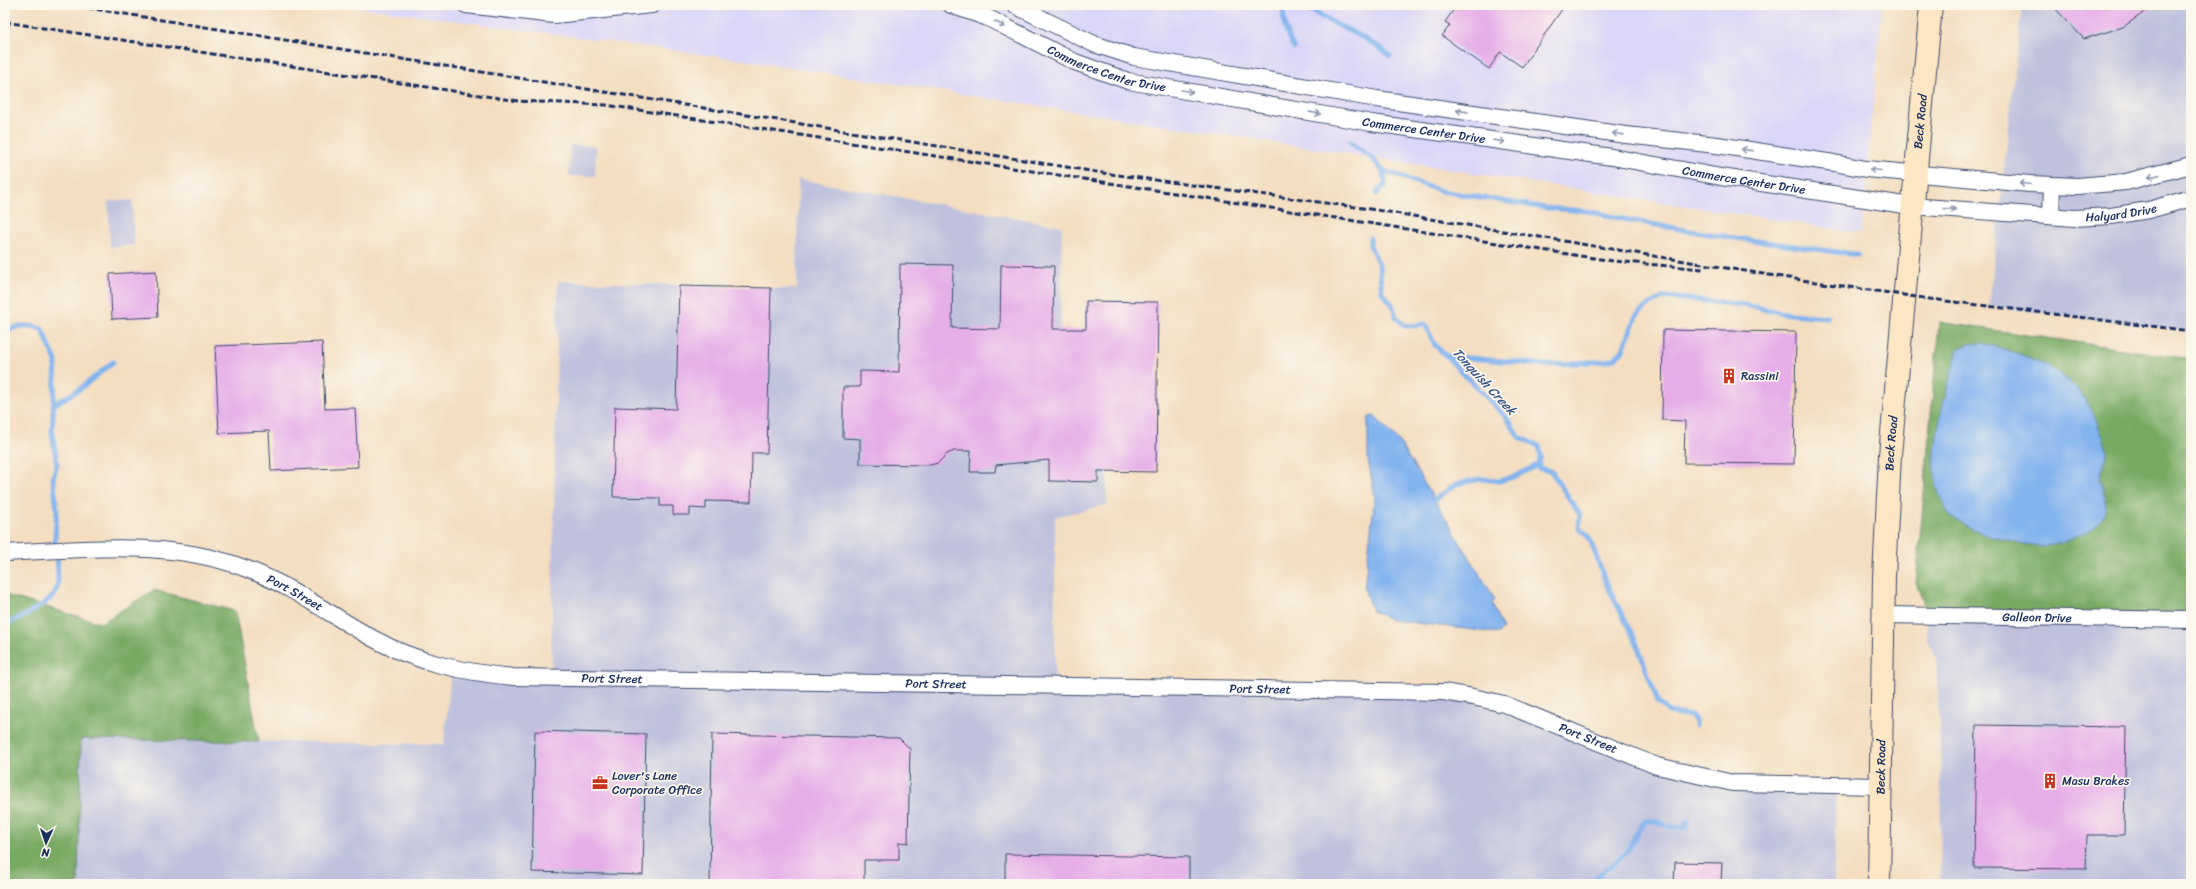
<svg xmlns="http://www.w3.org/2000/svg" width="2196" height="889" viewBox="0 0 2196 889" font-family="Sriracha,sans-serif">
	<rect width="100%" height="100%" fill="#fbf7ec"/>
	<filter id="ink" filterUnits="userSpaceOnUse"><feTurbulence type="fractalNoise" baseFrequency=".025" numOctaves="2"/><feDisplacementMap in="SourceGraphic" scale="8" xChannelSelector="R" yChannelSelector="G"/><feConvolveMatrix kernelMatrix="1 2 1 2 8 2 1 2 1" color-interpolation-filters="sRGB"/></filter>
	<filter id="wash" filterUnits="userSpaceOnUse"><feTurbulence type="fractalNoise" baseFrequency=".012" numOctaves="4" result="noise"/><feDisplacementMap in="SourceGraphic" scale="16" xChannelSelector="R" yChannelSelector="G"/><feGaussianBlur stdDeviation="0.9" result="paint"/><feColorMatrix in="noise" values="0 0 0 0 0 0 0 0 0 0 0 0 0 0 0 0 0 1.4 0 .05"/><feComposite in="paint" operator="in"/></filter>
	<g filter="url(#wash)">
		<rect width="100%" height="100%" fill="#f3dec1"/>
		<path fill="#dad6f7" d="M 342,5 L 1882,5 L 1861,233 L 728,58 Z"/>
		<path fill="#c0c2dd" d="M 2022,5 L 2191,5 L 2191,331 L 1989,306 Z
			M 570,145 L 596,146 L 595,176 L 569,176 Z
			M 798,179 L 1062,226 L 1060,351 L 1109,352 L 1107,505 L 1055,517 L 1055,686 L 1443,692 L 1692,774 L 1836,785 L 1834,884 L 78,884 L 81,739 L 444,744 L 451,669 L 551,677 L 558,281 L 797,289 Z
			M 132,200 L 134,245 L 110,247 L 108,201 Z
			M 2191,546 L 2191,884 L 1940,884 L 1941,767 L 1936,657 L 1927,640 L 1928,616 L 2190,548 Z"/>
		<path fill="#79aa64" stroke="#4a6c61" fill-rule="evenodd" d="M 1939,322 L 2191,359 L 2190,620 L 1928,616 L 1916,583 ZM 1958,349 L 2107,452 L 2100,478 L 2107,500 L 1939,431 L 1944,402 Z
			M 154,590 L 235,611 L 259,742 L 81,739 L 78,884 L 5,884 L 5,595 L 101,623 Z"/>
		<path fill="#83b4ef" stroke="#4f72a6" d="M 1983,343 C 2036,358 2081,372 2100,430 C 2102,436 2107,446 2107,453 C 2107,462 2100,471 2100,479 C 2102,493 2111,506 2101,520 C 2092,532 2062,544 2047,546 C 2024,549 1967,531 1950,515 C 1946,511 1942,500 1939,494 C 1925,456 1948,387 1958,349 L 1969,344 Z
			M 1374,416 L 1398,440 L 1495,599 L 1492,604 L 1503,629 L 1498,633 L 1392,620 L 1372,611 L 1364,588 L 1375,496 L 1368,460 L 1368,422 L 1369,417 Z"/>
		<g fill="none" stroke-linecap="round" stroke-linejoin="round">
			<path stroke="#83b4ef" stroke-width="5" d="M 1290,5 L 1284,7 C 1282,21 1287,37 1294,48
				M 1304,5 C 1331,26 1365,34 1390,56
				M 1350,142 C 1365,154 1387,164 1385,186 L 1378,190 L 1377,194
				M 1382,170 L 1441,191 L 1546,208 L 1587,211 L 1628,220 L 1714,235 L 1858,255
				M 1370,238 L 1370,245 L 1379,265 L 1382,292 L 1392,304 L 1396,317 L 1404,325 L 1412,326 L 1425,324 L 1435,345 L 1506,417 L 1519,437 L 1539,446 L 1541,456 L 1538,468 L 1551,471 L 1580,515 L 1579,528 L 1587,535 L 1592,544 L 1605,581 L 1636,642 L 1658,702 L 1669,712 L 1691,716 L 1695,720 L 1695,725
				M 5,332 C 16,325 29,324 42,329 L 56,361 L 52,432 L 57,464 L 53,478 L 57,510 L 54,550 L 57,551 C 58,594 64,592 26,615 C 16,621 14,617 5,627
				M 1447,356 L 1547,365 L 1605,361 L 1614,359 L 1623,350 L 1636,316 L 1647,306 L 1665,297 L 1744,305 L 1789,314 L 1827,317
				M 53,405 L 80,389 L 113,362
				M 1430,503 L 1456,484 L 1481,479 L 1499,481 L 1516,476 L 1539,464
				M 1591,884 C 1600,870 1617,865 1627,851 C 1633,844 1639,823 1647,821 C 1661,818 1671,832 1685,827 L 1687,822"/>
		</g>
		<g id="blocks">
			<path fill="#e6ade8" d="M 1457,5 L 1565,5 L 1522,67 L 1500,52 L 1489,69 L 1442,36 L 1450,25 L 1445,22 Z
				M 2052,5 L 2155,5 L 2123,27 L 2084,39 Z
				M 900,264 L 953,265 L 952,328 L 1000,329 L 1001,265 L 1054,266 L 1053,329 L 1086,329 L 1086,301 L 1158,302 L 1156,472 L 1098,471 L 1098,482 L 1049,481 L 1049,460 L 996,465 L 995,472 L 970,472 L 971,451 L 954,451 L 947,454 L 938,463 L 930,465 L 860,464 L 860,439 L 843,438 L 843,387 L 860,387 L 860,371 L 899,372 Z
				M 156,271 L 158,317 L 112,319 L 110,274 Z
				M 679,286 L 771,288 L 767,453 L 752,453 L 751,502 L 706,501 L 706,509 L 690,508 L 690,515 L 673,515 L 673,506 L 660,506 L 660,498 L 613,497 L 615,407 L 676,409 Z
				M 1663,330 L 1796,332 L 1794,464 L 1684,463 L 1685,421 L 1662,420 Z
				M 322,342 L 325,409 L 355,408 L 358,467 L 271,471 L 269,431 L 219,433 L 215,346 Z
				M 1976,725 L 2126,727 L 2124,835 L 2087,835 L 2086,869 L 1974,868 Z
				M 535,731 L 646,734 L 643,875 L 532,872 Z
				M 712,734 L 899,738 L 910,749 L 908,843 L 899,842 L 899,860 L 864,860 L 864,884 L 710,884 Z
				M 1005,854 L 1189,857 L 1189,884 L 1005,884 Z
				M 1675,862 L 1722,863 L 1721,884 L 1674,884 Z"/>
		</g>
	</g>
	<g filter="url(#ink)">
		<use href="#blocks" fill-opacity="0" stroke="#3b496d" stroke-width="1"/>
		<g fill="none" stroke-linecap="round" stroke-linejoin="round">
			<defs>
				<g id="street">
					<path d="M 466,5 L 554,15 L 652,5"/>
					<path id="s1" d="M 951,5 L 988,18 L 1075,62 L 1128,81 L 1372,123 L 1612,157 L 1721,177 L 1911,206 L 2074,218 L 2111,216 L 2149,210 L 2191,198"/>
					<path d="M 1014,5 L 1094,44 L 1134,57 L 1377,99 L 1626,135 L 1717,145 L 1834,163 L 1866,169 L 2030,184 L 2077,186 L 2126,182 L 2191,165"/>
					<path d="M 2051,216 L 2052,185"/>
					<path id="s2" d="M 5,553 C 86,549 170,539 247,569 C 292,586 332,616 374,639 C 417,663 464,672 513,677 L 1443,692 L 1473,697 L 1504,704 L 1657,766 L 1733,783 L 1880,786"/>
					<path id="s3" d="M 1883,615 L 2191,620"/>
				</g>
				<g id="secondary">
					<path id="s4" d="M 1879,884 L 1884,578 L 1890,455 L 1931,5"/>
				</g>
			</defs>
			<use href="#street" stroke="#3b496d" stroke-width="18"/>
			<use href="#secondary" stroke="#3b496d" stroke-width="24"/>
			<use href="#street" stroke="#fff" stroke-width="16"/>
			<use href="#secondary" stroke="#fce6c4" stroke-width="22"/>
			<path stroke="#1b2f5e" stroke-width="3" stroke-dasharray="6 3" stroke-linecap="butt" d="M 70,5 L 1103,173 L 1370,209 L 1775,276 L 1930,299 L 2191,331
				M 5,22 L 518,101 L 606,105 L 1613,261 L 1703,269"/>
		</g>
		<defs><path id="oneway-shaft" d="M-6 0H5M1.5-3L5.5 0L1.5 3" fill="none" stroke-width="1.6" stroke-linecap="round" stroke-linejoin="round"/></defs>
		<g stroke="#8d97ae">
			<use href="#oneway-shaft" transform="translate(1000 24) rotate(27)"/>
			<use href="#oneway-shaft" transform="translate(1187 91) rotate(10)"/>
			<use href="#oneway-shaft" transform="translate(1462 111) rotate(-172)"/>
			<use href="#oneway-shaft" transform="translate(1315 113) rotate(10)"/>
			<use href="#oneway-shaft" transform="translate(1618 134) rotate(-172)"/>
			<use href="#oneway-shaft" transform="translate(1499 141) rotate(8)"/>
			<use href="#oneway-shaft" transform="translate(1747 150) rotate(-172)"/>
			<use href="#oneway-shaft" transform="translate(1875 170) rotate(-175)"/>
			<use href="#oneway-shaft" transform="translate(2154 176) rotate(166)"/>
			<use href="#oneway-shaft" transform="translate(2025 184) rotate(-175)"/>
			<use href="#oneway-shaft" transform="translate(1950 209) rotate(4)"/>
		</g>
	</g>
	<defs>
		<symbol id="building-bare" viewBox="-9 -9 18 18"><path d="M-4-6H4V6H1V3H-1V6H-4ZM-2.5-4.3h1.7v1.8h-1.7ZM.8-4.3h1.7v1.8H.8ZM-2.5-1h1.7V.8h-1.7ZM.8-1h1.7V.8H.8Z" fill="#c8321e" stroke="#fbf7ec" stroke-width="2.5" paint-order="stroke"/></symbol>
		<symbol id="office-bare" viewBox="-9 -9 18 18"><path d="M-6-3h4V-5.5h4V-3h4V5H-6ZM-1-4.5V-3h2v-1.5ZM-6 0V1H6V0Z" fill="#c8321e" stroke="#fbf7ec" stroke-width="2.5" paint-order="stroke"/></symbol>
	</defs>
	<g fill-rule="evenodd">
		<use href="#building-bare" x="1718" y="365" width="22" height="22"/>
		<use href="#building-bare" x="2039" y="770" width="22" height="22"/>
		<use href="#office-bare" x="589" y="772" width="22" height="22"/>
	</g>
	<g text-anchor="middle" stroke-width="3.5" stroke-linejoin="round" paint-order="stroke">
		<g font-size="12" fill="#1b2f5e" stroke="#fbf7ec">
			<text dy="4" stroke="none"><textPath href="#s1" startOffset="169">Commerce Center Drive</textPath></text>
			<text dy="4" stroke="none"><textPath href="#s4" startOffset="764">Beck Road</textPath></text>
			<text dy="4" stroke="none"><textPath href="#s1" startOffset="493">Commerce Center Drive</textPath></text>
			<text dy="4" stroke="none"><textPath href="#s1" startOffset="817">Commerce Center Drive</textPath></text>
			<text dy="4" stroke="none"><textPath href="#s1" startOffset="1197">Halyard Drive</textPath></text>
			<text dy="4" stroke="none"><textPath href="#s4" startOffset="441">Beck Road</textPath></text>
			<text dy="4" stroke="none"><textPath href="#s2" startOffset="298">Port Street</textPath></text>
			<text dy="4" stroke="none"><textPath href="#s3" startOffset="154">Galleon Drive</textPath></text>
			<text dy="4" stroke="none"><textPath href="#s2" startOffset="634">Port Street</textPath></text>
			<text dy="4" stroke="none"><textPath href="#s2" startOffset="958">Port Street</textPath></text>
			<text dy="4" stroke="none"><textPath href="#s2" startOffset="1282">Port Street</textPath></text>
			<text dy="4" stroke="none"><textPath href="#s2" startOffset="1618">Port Street</textPath></text>
			<text dy="4" stroke="none"><textPath href="#s4" startOffset="117">Beck Road</textPath></text>
		</g>
		<g font-size="12" fill="#1b2f5e" stroke="#fbf7ec" text-anchor="start">
			<text x="1741" y="380">Rassini</text>
			<text x="612" y="780">Lover's Lane<tspan x="612" dy="14">Corporate Office</tspan></text>
			<text x="2062" y="785">Masu Brakes</text>
		</g>
		<g font-size="13" font-style="italic" fill="#3a578a" stroke="#fbf7ec">
			<text transform="translate(1485 381) rotate(47)" y="5">Tonquish Creek</text>
		</g>
	</g>
	<rect width="2196" height="889" fill="none" stroke="#fbf7ec" stroke-width="20"/>
	<g transform="translate(46 843) rotate(183)" stroke="#fbf7ec" stroke-width="3" paint-order="stroke">
	<path d="M0-3L7 15L0 10L-7 15Z" fill="#1b2f5e"/>
	<text y="-6" font-size="11" font-weight="bold" text-anchor="middle" fill="#1b2f5e">N</text>
	</g>
</svg>
